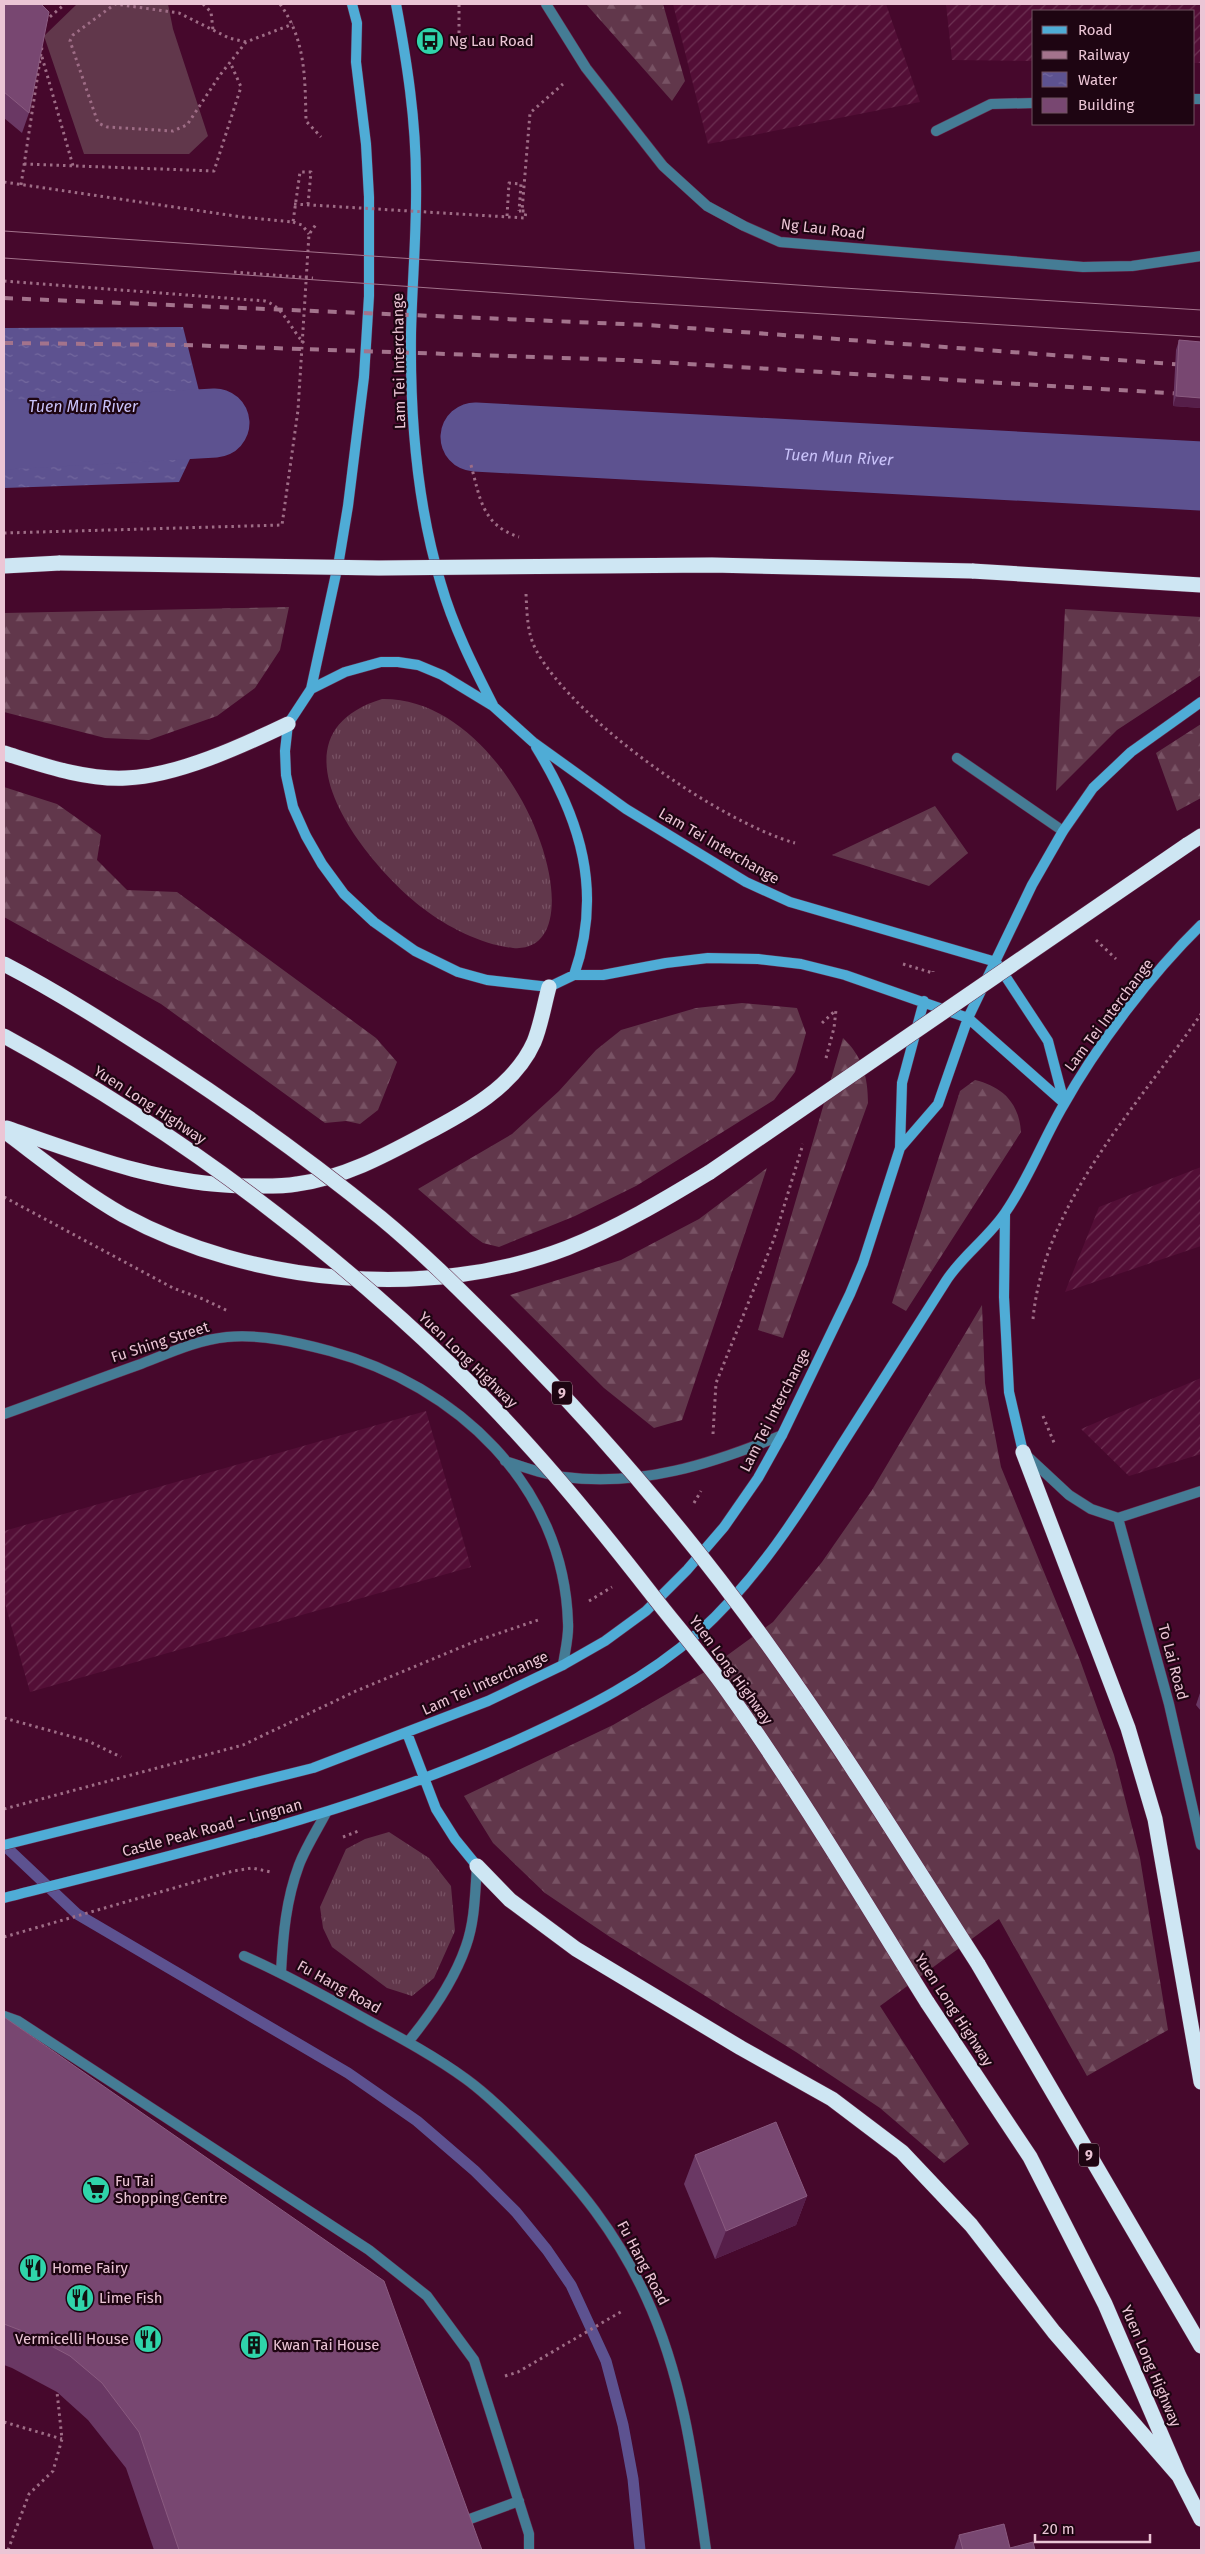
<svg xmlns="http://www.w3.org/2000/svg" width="1205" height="2554" viewBox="0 0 1205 2554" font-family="'Fira Sans',sans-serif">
	<defs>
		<pattern id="industrial-furrows" width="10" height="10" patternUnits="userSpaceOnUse" patternTransform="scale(1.25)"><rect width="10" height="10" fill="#530e36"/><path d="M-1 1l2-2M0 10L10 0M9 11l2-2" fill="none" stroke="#6c3052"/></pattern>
		<pattern id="grass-tufts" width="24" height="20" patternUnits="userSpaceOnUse" patternTransform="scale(1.25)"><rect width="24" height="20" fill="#61374b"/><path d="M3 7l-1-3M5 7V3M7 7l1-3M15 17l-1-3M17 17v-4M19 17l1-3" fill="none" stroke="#785264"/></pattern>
		<pattern id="forest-firs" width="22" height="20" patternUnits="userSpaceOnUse" patternTransform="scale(1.25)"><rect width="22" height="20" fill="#61374b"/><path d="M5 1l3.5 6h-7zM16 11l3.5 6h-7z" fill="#785264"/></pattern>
		<pattern id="water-ripples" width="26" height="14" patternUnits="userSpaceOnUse" patternTransform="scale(1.25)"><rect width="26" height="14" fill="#5d5290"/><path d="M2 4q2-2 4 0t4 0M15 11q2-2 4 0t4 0" fill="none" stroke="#74699f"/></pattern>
	</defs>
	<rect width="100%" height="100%" fill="#46082c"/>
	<path fill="url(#industrial-furrows)" d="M 673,4 L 886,4 L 920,102 L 708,144 Z
		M 946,4 L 1201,4 L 1201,63 L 1194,63 L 1194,11 L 1034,11 L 1034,61 L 952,60 Z
		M 1201,1167 L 1201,1246 L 1065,1292 L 1099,1207 Z
		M 1201,1378 L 1201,1454 L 1129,1476 L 1081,1429 Z
		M 426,1411 L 471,1567 L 30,1692 L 4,1600 L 4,1531 Z"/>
	<path fill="url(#grass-tufts)" d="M 382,699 C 520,697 606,956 513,948 C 483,945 447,927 424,909 C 367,866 261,736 382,699 Z
		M 389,1832 L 429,1858 L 451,1886 L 455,1931 L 434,1978 L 412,1996 L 387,1988 L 332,1947 L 323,1928 L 320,1907 L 346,1849 L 365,1839 Z"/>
	<path fill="url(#forest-firs)" d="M 586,4 L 663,4 L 685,81 L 672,101 Z
		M 289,607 L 280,650 L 255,688 L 217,716 L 149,740 L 105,738 L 4,712 L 4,613 Z
		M 1065,609 L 1201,617 L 1201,675 L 1117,730 L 1056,791 Z
		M 1201,724 L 1201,798 L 1177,811 L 1156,753 Z
		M 4,787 L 57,804 L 101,835 L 97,860 L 127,890 L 177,892 L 376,1038 L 397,1062 L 378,1110 L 360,1124 L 346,1121 L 325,1123 L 161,1004 L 4,917 Z
		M 935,806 L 968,853 L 929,886 L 832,855 Z
		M 742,1003 L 797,1008 L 806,1033 L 795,1072 L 774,1100 L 636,1186 L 575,1216 L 499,1247 L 483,1243 L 473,1236 L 418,1189 L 512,1134 L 559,1091 L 596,1050 L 621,1030 L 696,1008 Z
		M 843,1038 C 862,1056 868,1076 868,1103 L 783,1338 L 758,1330 Z
		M 975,1080 C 1003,1087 1019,1103 1021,1132 L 906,1311 L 892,1303 L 960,1091 Z
		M 767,1168 L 682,1420 L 654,1428 L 604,1388 L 510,1295 L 621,1260 L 699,1219 Z
		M 982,1305 L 985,1383 L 1001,1467 L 1080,1660 L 1114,1755 L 1140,1858 L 1168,2030 L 1087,2076 L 999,1919 L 880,2006 L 969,2144 L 944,2163 L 880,2108 L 796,2052 L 610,1937 L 545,1893 L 493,1843 L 464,1796 L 613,1725 L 703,1673 L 773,1622 L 822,1562 L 872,1490 Z"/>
	<path fill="#61374b" d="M 77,4 L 168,4 L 173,29 L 208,136 L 189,154 L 84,154 L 44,36 Z"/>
	<path fill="url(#water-ripples)" d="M 183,327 L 207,423 L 179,482 L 4,488 L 4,328 Z"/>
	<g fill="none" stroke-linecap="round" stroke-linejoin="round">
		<path stroke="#5d5290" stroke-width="11" d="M 4,1845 L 77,1914 L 348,2073 L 417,2121 L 475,2171 L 516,2212 L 547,2250 L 571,2285 L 606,2361 L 623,2425 L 633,2479 L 640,2550"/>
		<g stroke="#5d5290" stroke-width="69">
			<path d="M 4,435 L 215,423"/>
			<path id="s1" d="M 475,437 L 1201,476"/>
		</g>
		<defs>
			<path id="lane" d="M 1194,99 L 1201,99
				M 936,131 L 991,104 L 1034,103
				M 957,758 L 1063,831
				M 4,2016 L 18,2021 L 369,2250 L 427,2296 L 474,2360 L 529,2534 L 529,2550
				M 459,2523 L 519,2501"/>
			<path id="street" d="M 546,4 L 586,68 L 663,166 L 707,206 L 744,226 L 780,242 L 1083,267 L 1132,266 L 1201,256
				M 4,1414 C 49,1398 93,1381 138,1365 C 167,1354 196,1340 227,1337 C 262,1334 296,1342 330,1351 C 456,1385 564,1485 568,1623 C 569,1636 565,1651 563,1665
				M 1026,1455 L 1069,1495 L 1091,1509 L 1118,1518 L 1201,1491
				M 505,1461 C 524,1467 544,1475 564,1477 C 640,1487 712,1464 782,1435
				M 1118,1518 L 1169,1704 L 1201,1845
				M 244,1956 C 285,1974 323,1995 362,2017 C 397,2036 433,2055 466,2079 C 488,2095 509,2116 529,2136 C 578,2185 617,2233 646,2297 C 683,2377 694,2464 706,2550
				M 281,1972 C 283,1935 286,1900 299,1865 C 306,1847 317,1830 326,1813
				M 408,2042 C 431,2014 454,1981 466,1946 C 475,1921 475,1893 477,1866"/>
			<path id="secondary" d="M 352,4 L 357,23 L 356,62 L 366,144 L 369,197 L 369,296 L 364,377 L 348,506 L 339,560 L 311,689 L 288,724 L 285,751 L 286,775 L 293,807 L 306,836 L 322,864 L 344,894 L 374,922 L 415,951 L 458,972 L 487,980 L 549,987 L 574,975 L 603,975 L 666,963 L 708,958 L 758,959 L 801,964 L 845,975 L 968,1018 L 1064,1103
				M 396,4 C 407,62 416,120 416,180 C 417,231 412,283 411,334 C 410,416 417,505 441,584 C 453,626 473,666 493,705
				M 311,689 L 345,672 L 381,662 L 398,662 L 418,665 L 442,675 L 493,706 L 533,742 L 626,809 L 746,882 L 790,902 L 996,962 L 1048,1041 L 1064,1102
				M 536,747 C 581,820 603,892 574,975
				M 900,1148 L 902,1083 L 924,1001
				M 1005,1214 L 1004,1297 L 1009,1392 L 1023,1452
				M 407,1733 L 436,1809 L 455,1839 L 477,1866
				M 4,1845 L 313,1768 L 488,1701 L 563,1665 L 605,1641 L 646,1611 L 687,1570 L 724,1527 L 758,1478 L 782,1435 L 850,1294 L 863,1263 L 900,1148 L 938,1104 L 968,1018 L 1032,885 L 1063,831 L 1093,788 L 1131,752 L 1201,702
				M 4,1898 C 180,1853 358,1813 524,1737 C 586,1709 647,1678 698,1633 C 757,1580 800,1512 841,1446 C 876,1391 911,1336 946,1281 C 962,1256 988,1238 1005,1213 C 1028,1180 1043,1140 1063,1106 C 1097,1045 1151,974 1201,925"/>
			<path id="highway" d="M 4,566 L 60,563
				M 972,571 L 1201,585
				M 4,753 C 43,765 85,780 126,778 C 177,776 242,746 288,724
				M 1187,845 L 1201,836
				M 7,1128 C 87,1156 159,1184 245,1186 C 262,1186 280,1187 297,1184 C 343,1178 384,1156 423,1135 C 465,1113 514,1087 534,1042 C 541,1025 544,1005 549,987
				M 4,1131 C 43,1160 81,1191 123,1215 C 252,1285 430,1301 567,1248 C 617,1228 664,1200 710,1172
				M 1023,1452 L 1128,1728 L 1155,1819 L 1201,2082
				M 477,1866 L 510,1900 L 576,1949 L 741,2048 L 832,2099 L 902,2152 L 971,2225 L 1054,2332 L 1179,2476
				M 978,1964 L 1201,2346
				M 927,2002 L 1030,2157 L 1105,2304 L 1179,2476 L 1201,2519"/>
		</defs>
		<use href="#lane" stroke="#642a4a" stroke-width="11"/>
		<use href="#street" stroke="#642a4a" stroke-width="11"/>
		<use href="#secondary" stroke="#642a4a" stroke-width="11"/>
		<use href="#highway" stroke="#642a4a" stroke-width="16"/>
		<path stroke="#9e6d86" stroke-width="3" stroke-dasharray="2.5 4" stroke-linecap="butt" d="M 203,4 L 211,12 L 213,30
			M 280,4 C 306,40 305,79 306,121 L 321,137
			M 45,21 L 65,4
			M 246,42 L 229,38 L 179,13 L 115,4 L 73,35 L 70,41 L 98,123 L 107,127 L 173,131 L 187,125 L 220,75 L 246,42 L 293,24
			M 453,44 L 459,36 L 459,4
			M 42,57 L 73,166
			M 24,164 L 214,171 L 241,87 L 230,62
			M 4,182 L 242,217 L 293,222 L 300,172 L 311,172 L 308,204
			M 21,185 L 42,47
			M 519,211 L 522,211 L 530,113 L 563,84
			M 522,211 L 526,211 L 525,218
			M 507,216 L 509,183 L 521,184 L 519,211
			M 293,222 L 302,225 L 309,234
			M 310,233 L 317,223
			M 234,272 L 313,278
			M 4,281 L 265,301 C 284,307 291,330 304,343
			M 471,465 C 480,498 482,525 519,537
			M 4,533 L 282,525 L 298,410 L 309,234
			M 526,594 C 527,613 527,633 536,650 C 574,720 718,821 795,843
			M 1096,940 L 1116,959
			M 903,964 L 933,973 L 933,971
			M 822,1023 L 836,1010
			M 826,1058 L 834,1028 L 836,1010
			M 4,1197 L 173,1288 L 203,1299 L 228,1311
			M 1033,1319 C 1044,1202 1138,1106 1201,1014
			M 1043,1416 L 1055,1445
			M 713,1434 L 716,1383 L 774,1239 L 803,1144
			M 694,1503 L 701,1491
			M 589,1601 L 612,1587
			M 4,1718 L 88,1741 L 121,1757
			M 4,1809 L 243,1745 L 356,1691 L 476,1641 L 541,1619
			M 343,1837 L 361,1830
			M 4,1937 L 233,1871 L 252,1868 L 271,1872
			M 505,2376 L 518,2372 L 624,2310
			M 4,2422 L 62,2439
			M 8,2550 L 29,2494 L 53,2471 L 62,2439 L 57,2392"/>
		<use href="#lane" stroke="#457c95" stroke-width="10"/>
		<use href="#street" stroke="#457c95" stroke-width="10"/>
		<use href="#secondary" stroke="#4facd6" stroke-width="10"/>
		<use href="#highway" stroke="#cee6f3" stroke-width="15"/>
		<path stroke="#a3738c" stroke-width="1" d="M 4,231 L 827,287 L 1201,310
			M 4,258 L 629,302 L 1201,337"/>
		<path stroke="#a3738c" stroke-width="4" stroke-dasharray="9 9" stroke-linecap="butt" d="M 4,298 L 648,325 L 1186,365
			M 4,343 L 184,345 L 623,360 L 1185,394"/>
		<defs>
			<path id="highway-bridge" d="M 60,563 L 379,568 L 712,565 L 972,571
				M 4,964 C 58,992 111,1026 162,1059 C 237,1108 311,1161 381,1218 C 421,1251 458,1288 495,1325 C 595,1425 688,1533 771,1649 C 844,1751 910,1858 978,1964
				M 4,1036 C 167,1125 318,1237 452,1366 C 525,1436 590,1515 653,1596 C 678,1628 705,1659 728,1692 C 799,1792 862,1898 927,2002
				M 710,1172 L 1187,845"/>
		</defs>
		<use href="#highway-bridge" stroke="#642a4a" stroke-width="16" stroke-linecap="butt"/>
		<path stroke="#9e6d86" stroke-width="3" stroke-dasharray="2.5 4" stroke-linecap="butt" d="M 294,204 L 525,218"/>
		<use href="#highway-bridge" stroke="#cee6f3" stroke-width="15"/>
	</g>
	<path fill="#6a3864" d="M 4,4 L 29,113 L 22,133 L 4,118 Z
		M 1179,340 L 1201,342 L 1201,408 L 1173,406 L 1176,350 Z
		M 1201,1690 L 1201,1711 L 1196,1705 Z
		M 4,2017 L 482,2550 L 154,2550 L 126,2468 L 88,2420 L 57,2392 L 12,2368 L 4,2365 Z
		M 695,2155 L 807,2196 L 796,2225 L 715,2259 L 684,2184 Z
		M 959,2535 L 1010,2548 L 1035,2550 L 954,2550 Z"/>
	<path fill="#561e49" d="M 1176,396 L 1201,398 L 1201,408 L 1173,406 Z
		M 807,2196 L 796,2225 L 715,2259 L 726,2231 Z"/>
	<path fill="#784771" stroke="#8a5b80" d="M 4,4 L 41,4 L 49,12 L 29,113 L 4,92 Z
		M 1179,340 L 1201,342 L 1201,398 L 1176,396 Z
		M 4,2017 L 384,2281 L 482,2550 L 179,2550 L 139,2432 L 102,2383 L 70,2356 L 25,2332 L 4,2324 Z
		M 776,2122 L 807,2196 L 726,2231 L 695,2155 Z
		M 1004,2524 L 1010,2548 L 1033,2542 L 1035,2550 L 963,2550 L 959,2535 Z"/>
	<defs>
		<symbol id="bus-disc" viewBox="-11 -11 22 22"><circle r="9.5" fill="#2fd4aa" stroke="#1e0512"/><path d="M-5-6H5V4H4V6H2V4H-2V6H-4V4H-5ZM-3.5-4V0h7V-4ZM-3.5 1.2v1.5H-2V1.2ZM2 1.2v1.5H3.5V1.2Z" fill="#111"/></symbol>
		<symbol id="supermarket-disc" viewBox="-11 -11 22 22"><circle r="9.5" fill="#2fd4aa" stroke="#1e0512"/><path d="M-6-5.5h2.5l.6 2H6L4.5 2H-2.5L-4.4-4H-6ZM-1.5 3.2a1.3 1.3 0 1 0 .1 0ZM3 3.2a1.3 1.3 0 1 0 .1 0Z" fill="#111"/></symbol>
		<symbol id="restaurant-disc" viewBox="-11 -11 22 22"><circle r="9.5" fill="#2fd4aa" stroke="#1e0512"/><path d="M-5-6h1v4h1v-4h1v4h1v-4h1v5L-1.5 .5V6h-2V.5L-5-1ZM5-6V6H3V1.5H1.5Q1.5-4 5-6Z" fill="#111"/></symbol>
		<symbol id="building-disc" viewBox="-11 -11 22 22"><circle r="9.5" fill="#2fd4aa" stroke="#1e0512"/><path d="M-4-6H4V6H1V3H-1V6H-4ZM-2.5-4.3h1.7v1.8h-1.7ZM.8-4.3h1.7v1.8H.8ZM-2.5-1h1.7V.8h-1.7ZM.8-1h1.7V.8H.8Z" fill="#111"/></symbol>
	</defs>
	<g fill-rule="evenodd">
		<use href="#bus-disc" x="414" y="25" width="32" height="32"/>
		<use href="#supermarket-disc" x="80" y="2174" width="32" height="32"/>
		<use href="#restaurant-disc" x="17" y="2252" width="32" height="32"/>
		<use href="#restaurant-disc" x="64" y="2282" width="32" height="32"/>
		<use href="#restaurant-disc" x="132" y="2323" width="32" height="32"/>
		<use href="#building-disc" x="238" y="2329" width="32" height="32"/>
	</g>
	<g text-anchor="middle" stroke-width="4.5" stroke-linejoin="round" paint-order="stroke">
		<g fill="#1e0512" stroke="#ae8b9a" stroke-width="1">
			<rect x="552" y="1381.5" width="20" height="23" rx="4"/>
			<rect x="1079" y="2143.5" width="20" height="23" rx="4"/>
		</g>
		<g font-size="14" font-weight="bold" fill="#ebc5d5">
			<text x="562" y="1398">9</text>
			<text x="1089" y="2160">9</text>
		</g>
		<g font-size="15" fill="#ebc5d5" stroke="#1e0512" text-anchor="start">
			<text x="449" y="46">Ng Lau Road</text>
			<text x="115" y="2186">Fu Tai<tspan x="115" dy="17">Shopping Centre</tspan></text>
			<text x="52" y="2273">Home Fairy</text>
			<text x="99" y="2303">Lime Fish</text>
			<text x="129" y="2344" text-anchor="end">Vermicelli House</text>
			<text x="273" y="2350">Kwan Tai House</text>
		</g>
		<g font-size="15" fill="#ebc5d5" stroke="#1e0512">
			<text transform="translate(823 229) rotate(7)" y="5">Ng Lau Road</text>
			<text transform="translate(399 361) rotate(-91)" y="5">Lam Tei Interchange</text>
			<text transform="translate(719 846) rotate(30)" y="5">Lam Tei Interchange</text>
			<text transform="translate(1109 1015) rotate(-53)" y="5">Lam Tei Interchange</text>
			<text transform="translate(150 1105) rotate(33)" y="5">Yuen Long Highway</text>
			<text transform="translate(160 1342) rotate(-18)" y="5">Fu Shing Street</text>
			<text transform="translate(468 1360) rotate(44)" y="5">Yuen Long Highway</text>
			<text transform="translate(775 1410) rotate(-63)" y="5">Lam Tei Interchange</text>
			<text transform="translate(1173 1662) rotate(75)" y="5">To Lai Road</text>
			<text transform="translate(731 1670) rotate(54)" y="5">Yuen Long Highway</text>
			<text transform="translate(485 1683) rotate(-24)" y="5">Lam Tei Interchange</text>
			<text transform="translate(212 1828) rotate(-15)" y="5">Castle Peak Road – Lingnan</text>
			<text transform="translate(339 1987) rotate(29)" y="5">Fu Hang Road</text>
			<text transform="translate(954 2010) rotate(57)" y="5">Yuen Long Highway</text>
			<text transform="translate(643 2263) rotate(62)" y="5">Fu Hang Road</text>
			<text transform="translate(1151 2366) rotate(67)" y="5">Yuen Long Highway</text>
		</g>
		<g font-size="16" font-style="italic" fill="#c9c2f9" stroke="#1e0512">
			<text x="83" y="412">Tuen Mun River</text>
			<text dy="6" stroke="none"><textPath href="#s1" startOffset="364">Tuen Mun River</textPath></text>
		</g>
	</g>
	<rect width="1205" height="2554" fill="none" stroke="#ebc5d5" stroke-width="10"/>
	<rect x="1032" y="10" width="162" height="115" fill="#1e0512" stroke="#705260"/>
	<rect x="1042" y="26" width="25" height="8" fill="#4facd6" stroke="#705260"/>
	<text x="1078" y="35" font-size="15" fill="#ebc5d5">Road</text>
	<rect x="1042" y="51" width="25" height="8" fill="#a3738c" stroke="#705260"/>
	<text x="1078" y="60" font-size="15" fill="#ebc5d5">Railway</text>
	<rect x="1042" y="72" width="25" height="15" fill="url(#water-ripples)" stroke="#705260"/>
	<text x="1078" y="85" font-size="15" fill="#ebc5d5">Water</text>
	<rect x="1042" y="98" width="25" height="15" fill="#784771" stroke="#705260"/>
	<text x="1078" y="110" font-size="15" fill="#ebc5d5">Building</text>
	<path d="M1035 2534v8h115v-8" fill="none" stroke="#ebc5d5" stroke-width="2.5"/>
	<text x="1042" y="2534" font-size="15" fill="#ebc5d5" stroke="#1e0512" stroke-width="4" paint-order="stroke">20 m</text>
</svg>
